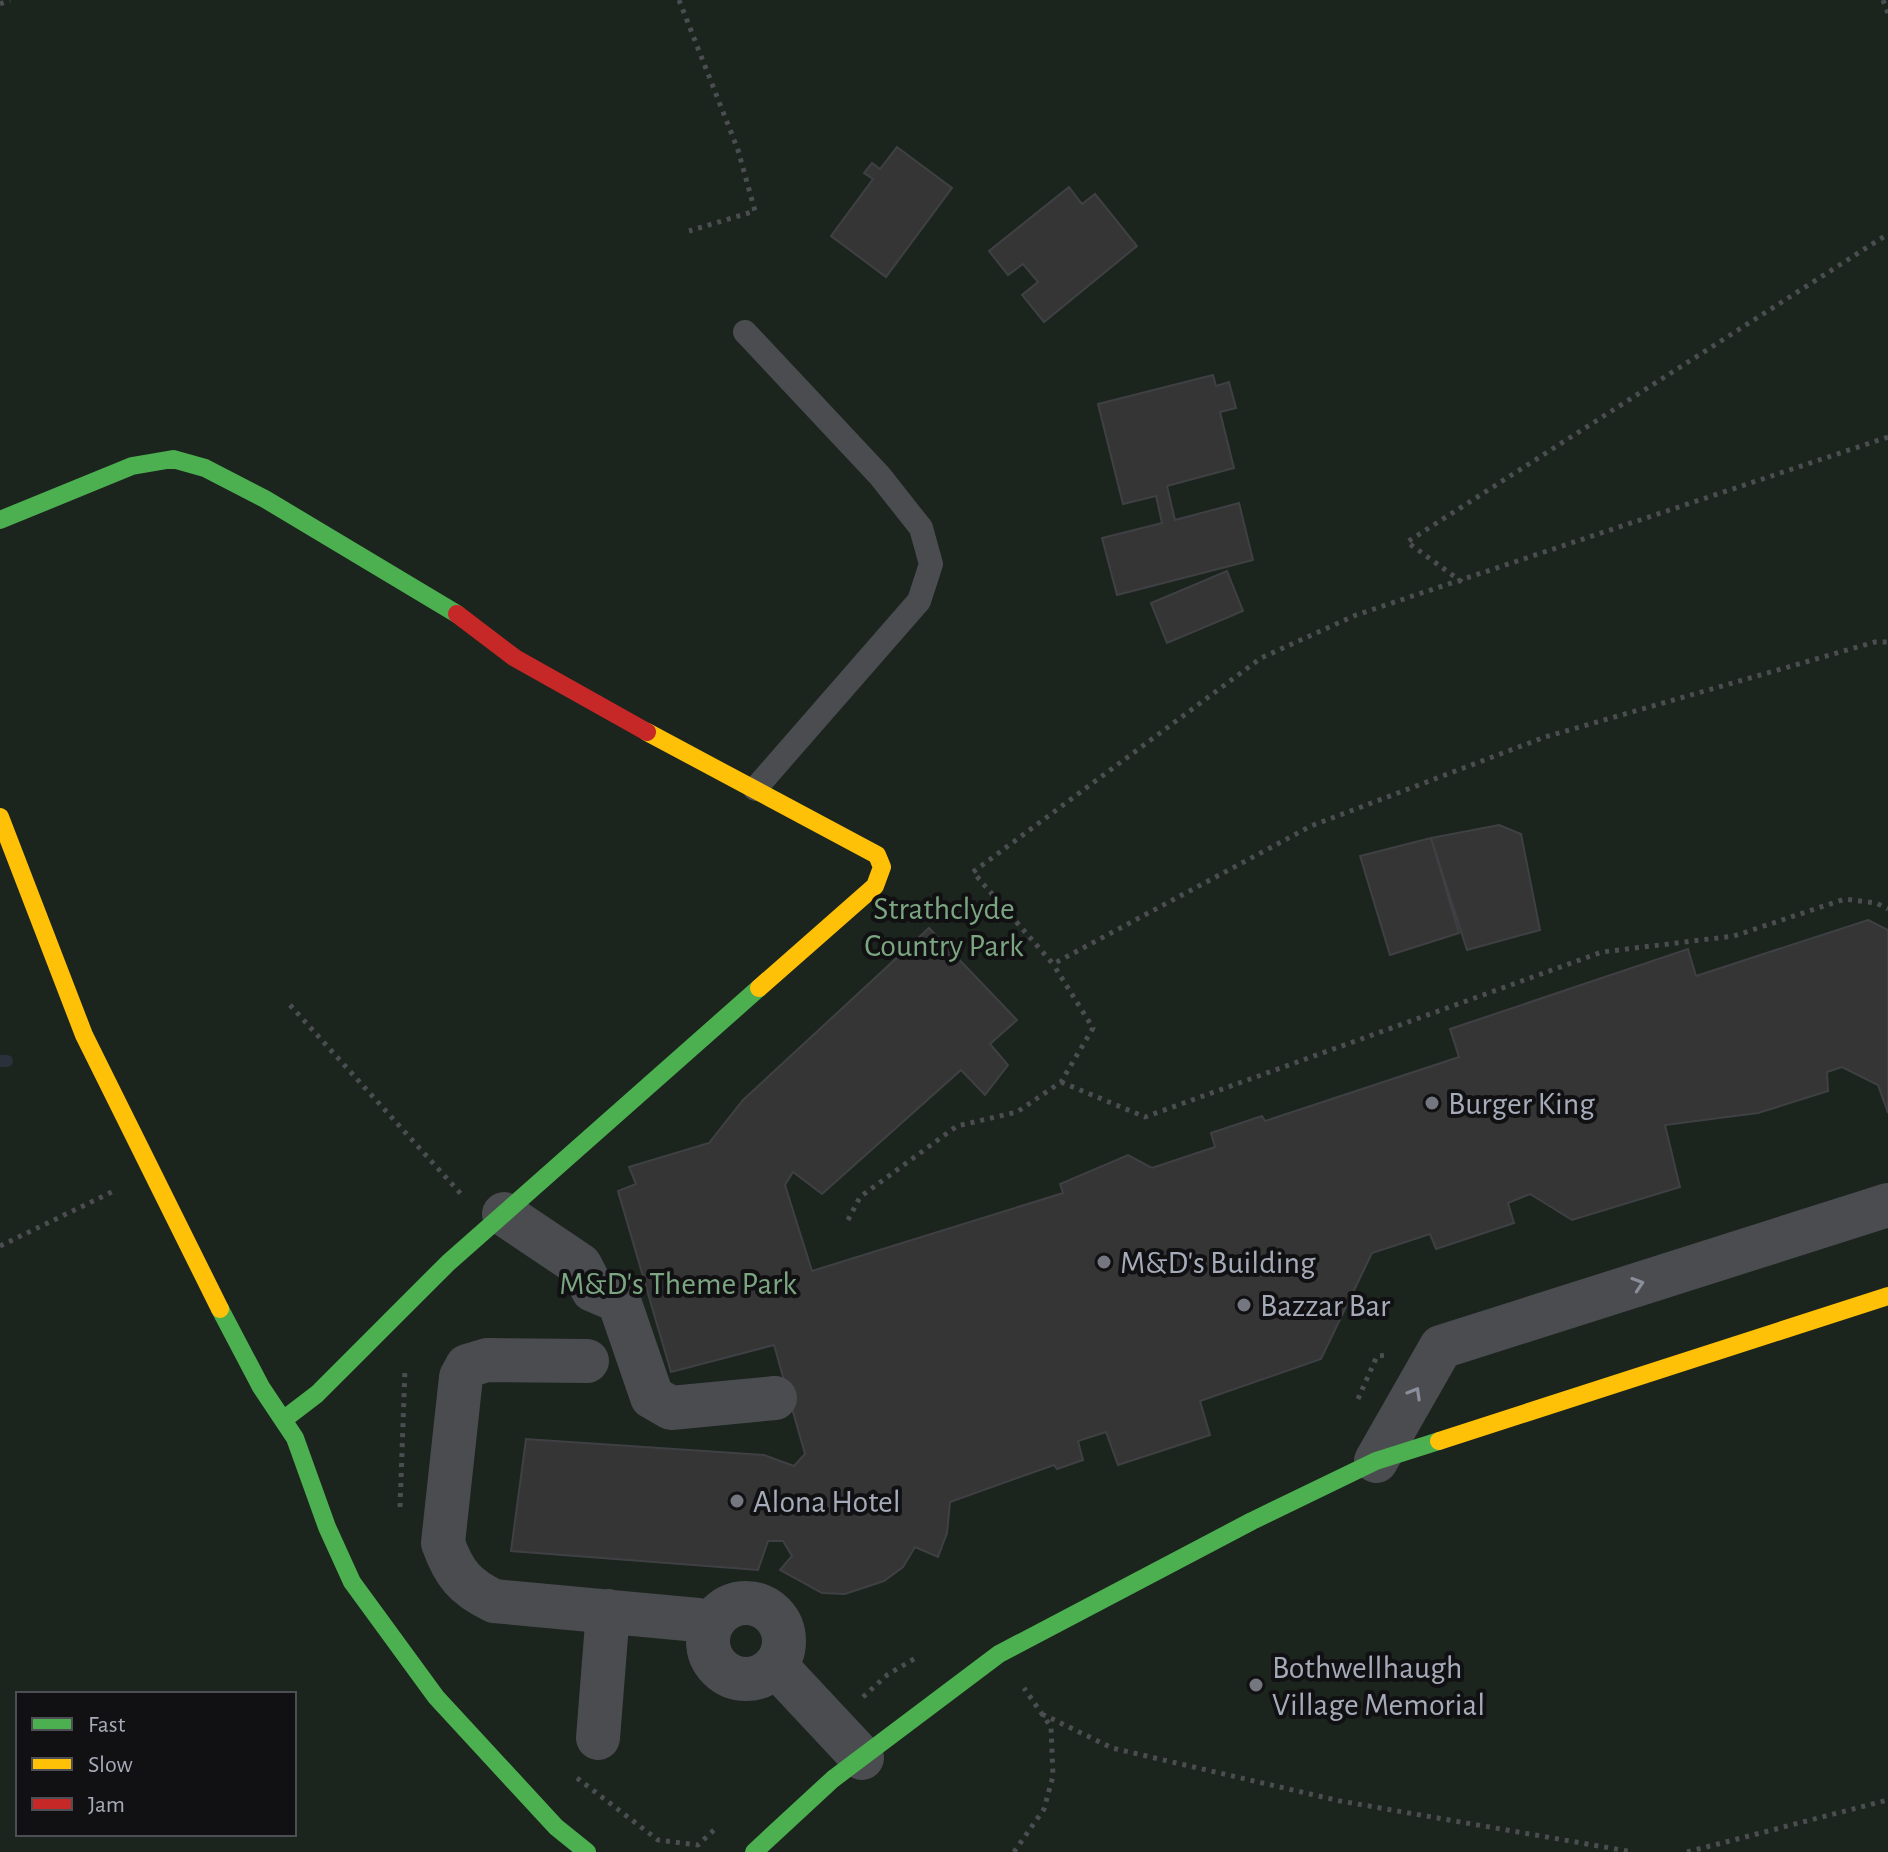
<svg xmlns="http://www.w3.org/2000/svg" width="1888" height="1852" viewBox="0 0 1888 1852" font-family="'Alegreya Sans',sans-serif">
	<rect width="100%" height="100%" fill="#171717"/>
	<path fill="#1c241e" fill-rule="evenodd" d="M 0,0 L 1888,0 L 1888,1852 L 0,1852 ZM 18,1694 L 294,1694 L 294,1834 L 18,1834 Z"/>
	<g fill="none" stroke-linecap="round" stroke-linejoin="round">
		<path stroke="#29313a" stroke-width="12" d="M 0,1061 L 7,1061"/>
	</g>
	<path fill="#353536" stroke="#3f4043" stroke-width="2" d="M 897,147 L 952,188 L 886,277 L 831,236 L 873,179 L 864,173 L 872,163 L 880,169 Z
		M 1069,187 L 1082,204 L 1095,194 L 1137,246 L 1044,322 L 1022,295 L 1038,282 L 1023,264 L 1008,275 L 989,251 Z
		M 1213,375 L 1216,386 L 1229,382 L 1236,408 L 1220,412 L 1234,468 L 1167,486 L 1175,520 L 1239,503 L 1253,560 L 1117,595 L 1102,538 L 1162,523 L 1156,496 L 1123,504 L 1098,404 Z
		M 1227,571 L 1243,611 L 1167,643 L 1151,603 Z
		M 1499,825 L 1521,834 L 1540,930 L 1467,950 L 1431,838 Z
		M 1431,838 L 1459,933 L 1390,955 L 1360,856 Z
		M 1868,920 L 1888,930 L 1888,1113 L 1878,1085 L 1842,1067 L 1827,1072 L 1828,1091 L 1758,1113 L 1665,1125 L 1680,1187 L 1572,1220 L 1530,1194 L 1508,1203 L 1514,1223 L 1436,1249 L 1430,1234 L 1372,1253 L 1321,1359 L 1200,1401 L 1210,1435 L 1118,1465 L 1106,1432 L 1078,1441 L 1083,1460 L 1057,1469 L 1054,1465 L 950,1502 L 947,1533 L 938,1557 L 915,1547 L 903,1567 L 884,1581 L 845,1594 L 822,1593 L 780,1570 L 792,1556 L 783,1541 L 768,1541 L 758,1570 L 511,1551 L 526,1439 L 764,1455 L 794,1466 L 805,1454 L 774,1345 L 671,1372 L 618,1191 L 636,1184 L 629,1167 L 709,1143 L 743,1100 L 929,928 L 1017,1020 L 990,1044 L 1008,1065 L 985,1095 L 961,1070 L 822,1194 L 793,1172 L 785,1185 L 812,1271 L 1063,1193 L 1060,1184 L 1128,1155 L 1152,1168 L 1215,1147 L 1211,1133 L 1262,1116 L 1265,1121 L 1459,1057 L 1450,1029 L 1688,949 L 1696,976 Z"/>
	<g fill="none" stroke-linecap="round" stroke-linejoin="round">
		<path stroke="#4c4d51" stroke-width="5" stroke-dasharray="4 6" stroke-linecap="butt" d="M 679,0 L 738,150 L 755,211 L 689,231
			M 1883,0 L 1888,13
			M 0,4 L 10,0
			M 1888,437 L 1356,615 L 1261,658 L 973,872 L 1053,964 L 1311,826 L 1545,737 L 1875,642 L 1888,642
			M 1462,582 L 1407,542 L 1888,234
			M 290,1005 L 461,1194
			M 1061,1082 L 1145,1117 L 1602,952 L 1734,936 L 1845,899 L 1876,903 L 1888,909
			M 848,1220 L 860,1197 L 957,1126 L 1017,1112 L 1061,1082 L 1093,1028 L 1053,964
			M 0,1246 L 114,1191
			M 1358,1399 L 1377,1356 L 1388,1355
			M 400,1507 L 405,1369
			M 863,1697 L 887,1675 L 919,1656
			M 1042,1714 L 1112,1748 L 1340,1801 L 1633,1852
			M 577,1778 L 658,1840 L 698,1845 L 715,1829
			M 1014,1852 L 1044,1809 L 1053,1776 L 1051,1727 L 1024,1688
			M 1687,1852 L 1888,1800"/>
		<path stroke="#4a4c50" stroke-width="24" d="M 745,332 L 880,476 L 921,528 L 931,564 L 919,601 L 755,789"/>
		<path stroke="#4a4c50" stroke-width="44" d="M 504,1214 L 580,1265 L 593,1290 L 619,1301 L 652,1397 L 671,1408 L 775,1398
			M 587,1361 L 487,1360 L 467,1366 L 461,1377 L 443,1543 C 454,1574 465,1587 494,1601 L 698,1620 L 711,1626
			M 1376,1461 L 1441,1347 L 1888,1205
			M708 1641a38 38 0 1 1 76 0a38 38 0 1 1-76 0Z
			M 775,1665 L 862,1758
			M 598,1738 L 608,1611"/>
		<path stroke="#4caf50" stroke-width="18" d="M 0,520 L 132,466 L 173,459 L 205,468 L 265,499 L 457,614
			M 220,1309 L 261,1387 L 295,1438 L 327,1527 L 352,1582 L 436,1697 L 556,1827 L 587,1852
			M 283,1420 L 317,1394 L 448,1263 L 759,988
			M 754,1852 L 833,1779 L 999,1654 L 1252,1521 L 1376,1461 L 1439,1441"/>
		<path stroke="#ffc107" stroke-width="18" d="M 647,732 L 877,855 L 882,867 L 875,886 L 759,988
			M 0,817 L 84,1035 L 220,1309
			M 1439,1441 L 1888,1296"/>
		<path stroke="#c62828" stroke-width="18" d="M 457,614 L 515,658 L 647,732"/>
	</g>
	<defs><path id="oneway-chevron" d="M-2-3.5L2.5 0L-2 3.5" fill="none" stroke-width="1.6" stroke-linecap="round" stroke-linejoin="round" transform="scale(2)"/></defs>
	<g stroke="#8a8e9a">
		<use href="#oneway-chevron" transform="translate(1638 1284) rotate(-18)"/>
		<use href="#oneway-chevron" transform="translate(1415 1393) rotate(-60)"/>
	</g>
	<g fill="#747780" stroke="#111113" stroke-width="3">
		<circle cx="1432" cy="1103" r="8"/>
		<circle cx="1104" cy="1262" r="8"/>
		<circle cx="1244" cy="1305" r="8"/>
		<circle cx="737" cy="1501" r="8"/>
		<circle cx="1256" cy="1685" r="8"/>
	</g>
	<g text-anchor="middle" stroke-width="8" stroke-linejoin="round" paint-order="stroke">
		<g font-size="32" fill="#7ca681" stroke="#111113">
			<text x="944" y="919">Strathclyde<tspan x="944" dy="37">Country Park</tspan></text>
			<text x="678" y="1294">M&amp;D's Theme Park</text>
		</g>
		<g font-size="32" fill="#a6abb9" stroke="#111113" text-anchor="start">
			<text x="1448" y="1114">Burger King</text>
			<text x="1120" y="1273">M&amp;D's Building</text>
			<text x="1260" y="1316">Bazzar Bar</text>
			<text x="753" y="1512">Alona Hotel</text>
			<text x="1272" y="1678">Bothwellhaugh<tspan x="1272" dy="37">Village Memorial</tspan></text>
		</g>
	</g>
	<rect x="16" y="1692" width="280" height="144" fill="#111113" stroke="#4d4f55" stroke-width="2"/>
	<rect x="32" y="1718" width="40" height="12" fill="#4caf50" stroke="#4d4f55" stroke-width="2"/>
	<text x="88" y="1732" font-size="24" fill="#a6abb9">Fast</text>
	<rect x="32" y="1758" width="40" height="12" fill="#ffc107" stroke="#4d4f55" stroke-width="2"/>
	<text x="88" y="1772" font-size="24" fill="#a6abb9">Slow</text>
	<rect x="32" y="1798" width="40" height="12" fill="#c62828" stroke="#4d4f55" stroke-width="2"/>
	<text x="88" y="1812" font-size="24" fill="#a6abb9">Jam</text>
</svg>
